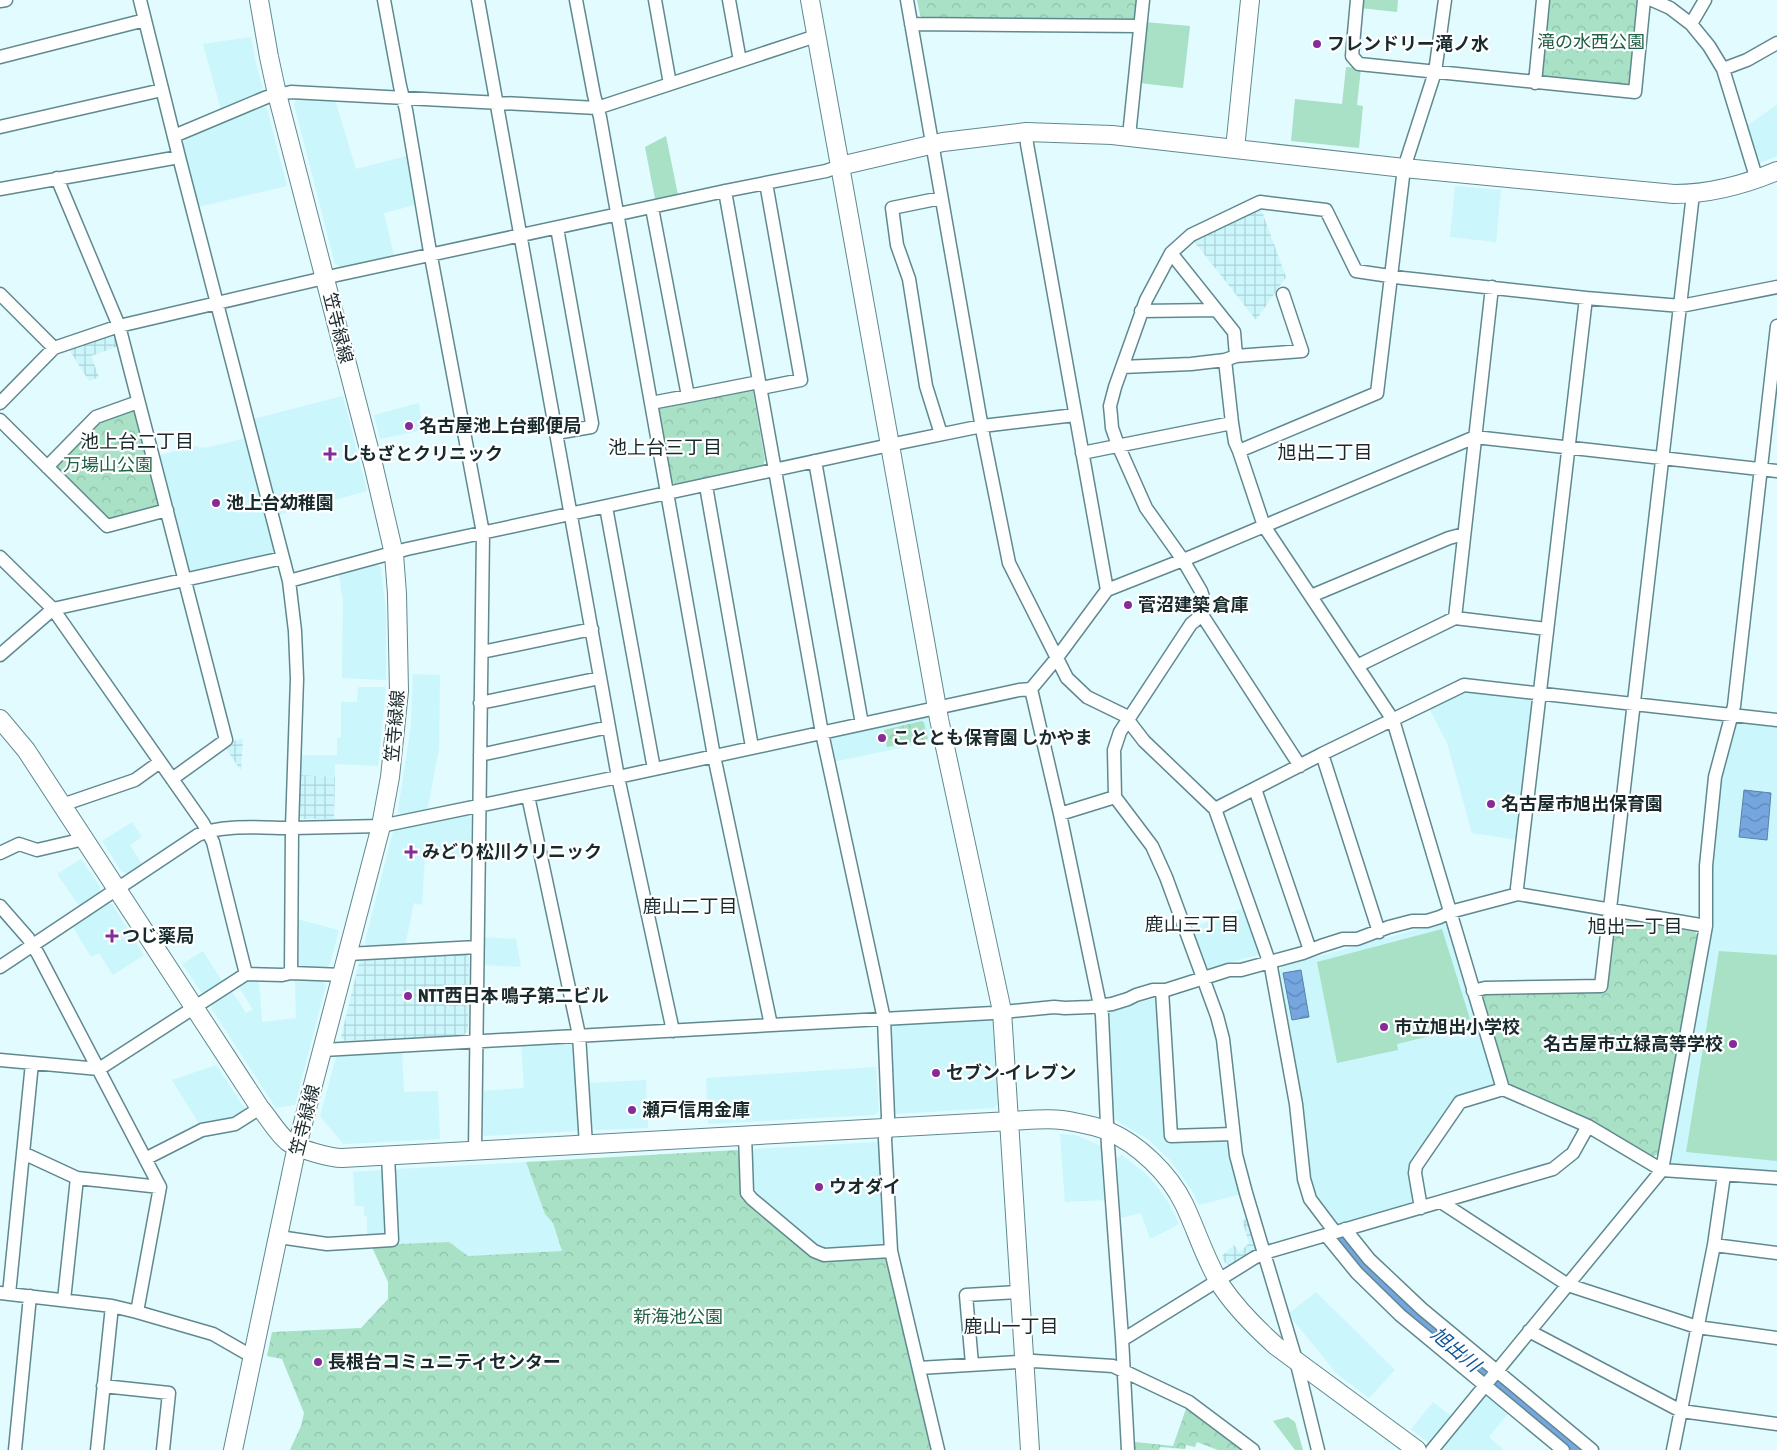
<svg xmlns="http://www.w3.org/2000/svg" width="1777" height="1450" viewBox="0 0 1777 1450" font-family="'Asap Condensed','Noto Sans JP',sans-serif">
	<defs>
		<pattern id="industrial-grid" width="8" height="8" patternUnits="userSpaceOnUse" patternTransform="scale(1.25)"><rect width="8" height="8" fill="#cbf6fc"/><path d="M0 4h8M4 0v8" fill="none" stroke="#aed3d8"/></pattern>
		<pattern id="forest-crowns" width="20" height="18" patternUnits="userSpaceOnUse" patternTransform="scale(1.25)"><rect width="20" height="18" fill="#a8e1c5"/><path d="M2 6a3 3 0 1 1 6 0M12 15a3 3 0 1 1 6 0" fill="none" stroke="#90c1aa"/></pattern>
		<pattern id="water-waves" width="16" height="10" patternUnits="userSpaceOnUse" patternTransform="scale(1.25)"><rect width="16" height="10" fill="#75a6e0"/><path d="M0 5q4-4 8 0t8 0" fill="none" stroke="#5f87b6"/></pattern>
	</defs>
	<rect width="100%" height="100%" fill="#e1fbff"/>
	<path fill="#cbf6fc" d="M 251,37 L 256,64 L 263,88 L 259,94 L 221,110 L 203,44 Z
		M 297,98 L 335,100 L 356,169 L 407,156 L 415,205 L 384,213 L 394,256 L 341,267 L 335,264 L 294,104 Z
		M 1777,105 L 1777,156 L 1757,164 L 1745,127 Z
		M 260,106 L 267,109 L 287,186 L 198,207 L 182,146 L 186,137 Z
		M 1455,186 L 1501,190 L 1496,242 L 1450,237 Z
		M 343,396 L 367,491 L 278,515 L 253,419 Z
		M 419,403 L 423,430 L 380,439 L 374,415 Z
		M 246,438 L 275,549 L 272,554 L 194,573 L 187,568 L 157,456 L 195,446 L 205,448 Z
		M 375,564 L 381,567 L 386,613 L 386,680 L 342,678 L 343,601 L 339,575 Z
		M 413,674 L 440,675 L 439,749 L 427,812 L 404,817 L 398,811 L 411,725 Z
		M 358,687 L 386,687 L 378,766 L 335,764 L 335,777 L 299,775 L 299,755 L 337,755 L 337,738 L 341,737 L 341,702 L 357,702 Z
		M 1465,691 L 1530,698 L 1534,704 L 1518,840 L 1472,833 L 1447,743 L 1429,708 Z
		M 923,716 L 929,719 L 934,741 L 833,762 L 829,741 L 833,736 Z
		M 1739,720 L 1777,725 L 1777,1173 L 1673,1166 L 1669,1161 L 1711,866 L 1719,778 L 1731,726 Z
		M 466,815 L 471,818 L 470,857 L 425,856 L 422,905 L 414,903 L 405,946 L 369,948 L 365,942 L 393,832 L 395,830 Z
		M 132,822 L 142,837 L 130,845 L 142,864 L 128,873 L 122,872 L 102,841 Z
		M 81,859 L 100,887 L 99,893 L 79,906 L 57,874 Z
		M 106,903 L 112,904 L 144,955 L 113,975 L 99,953 L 91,957 L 72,926 Z
		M 1244,908 L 1260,950 L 1258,955 L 1209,968 L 1203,965 L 1190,928 Z
		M 296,919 L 339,930 L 330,964 L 326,967 L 300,967 L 295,963 Z
		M 1442,923 L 1448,925 L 1497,1084 L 1494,1089 L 1458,1100 L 1413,1166 L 1414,1206 L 1344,1225 L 1339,1224 L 1316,1195 L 1309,1170 L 1303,1106 L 1279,971 L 1282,966 Z
		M 482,937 L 516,939 L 521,967 L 482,965 Z
		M 203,951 L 223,983 L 206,994 L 202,993 L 182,964 Z
		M 247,980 L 259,980 L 262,1022 L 296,1018 L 295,980 L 322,981 L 326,985 L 295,1105 L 276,1108 L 211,1008 L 212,1002 L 231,990 L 246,1013 L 253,1010 L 238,985 Z
		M 1155,998 L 1161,1000 L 1170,1139 L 1228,1136 L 1241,1194 L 1199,1205 L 1193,1192 L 1171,1161 L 1149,1140 L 1117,1121 L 1114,1117 L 1108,1014 L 1111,1010 Z
		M 989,1018 L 993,1022 L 998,1104 L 994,1108 L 896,1114 L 892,1111 L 888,1029 L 892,1024 Z
		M 571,1041 L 574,1045 L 579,1131 L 484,1136 L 480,1132 L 480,1091 L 524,1088 L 521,1043 Z
		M 402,1051 L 404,1092 L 438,1091 L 440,1139 L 343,1144 L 320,1116 L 336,1057 L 339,1054 Z
		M 216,1065 L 247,1112 L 234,1121 L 201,1127 L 172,1080 Z
		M 876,1067 L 879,1111 L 875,1115 L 708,1124 L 706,1078 Z
		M 646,1080 L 648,1128 L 596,1130 L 590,1124 L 587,1083 Z
		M 1060,1134 L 1076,1135 L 1101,1146 L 1103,1151 L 1107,1200 L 1065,1202 Z
		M 877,1142 L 881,1145 L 886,1241 L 881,1245 L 825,1250 L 817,1248 L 754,1195 L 752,1188 L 750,1153 L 755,1149 Z
		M 1122,1155 L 1145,1173 L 1156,1185 L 1168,1202 L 1179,1224 L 1150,1239 L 1141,1213 L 1120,1218 L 1117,1158 Z
		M 526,1162 L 545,1214 L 553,1223 L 562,1251 L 467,1256 L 449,1242 L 398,1244 L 394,1172 L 398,1169 Z
		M 380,1170 L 384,1173 L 387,1235 L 367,1239 L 367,1216 L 364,1216 L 364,1206 L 355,1206 L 353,1172 Z
		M 1316,1292 L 1395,1370 L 1369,1398 L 1337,1374 L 1288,1314 Z
		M 1484,1394 L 1489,1394 L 1510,1411 L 1489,1437 L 1504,1450 L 1439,1450 Z
		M 1433,1402 L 1452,1417 L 1430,1444 L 1411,1429 Z"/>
	<path fill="url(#industrial-grid)" d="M 1260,206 L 1286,277 L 1256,320 L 1193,240 Z
		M 111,333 L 117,337 L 119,346 L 91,356 L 99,377 L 89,381 L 68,348 Z
		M 243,739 L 241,771 L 225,747 L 232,741 Z
		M 299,775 L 335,777 L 334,819 L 302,819 L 297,815 Z
		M 465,953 L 469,957 L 468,1030 L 464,1035 L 345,1041 L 341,1037 L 359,963 L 364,959 Z
		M 1248,1219 L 1256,1246 L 1255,1252 L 1231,1266 L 1225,1263 L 1222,1256 L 1234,1245 L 1240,1252 L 1249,1243 L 1242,1220 Z"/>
	<path fill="#a8e1c5" d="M 1361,0 L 1398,0 L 1397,12 L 1360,8 Z
		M 1145,22 L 1190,26 L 1183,88 L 1139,83 Z
		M 1346,67 L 1361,68 L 1357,105 L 1363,106 L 1359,148 L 1291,141 L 1295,99 L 1342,104 Z
		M 666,136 L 678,195 L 655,199 L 645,147 Z
		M 1442,929 L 1470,1019 L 1458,1023 L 1459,1029 L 1397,1044 L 1398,1050 L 1337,1063 L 1317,962 Z
		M 1719,951 L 1777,955 L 1777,1161 L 1686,1152 Z
		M 1288,1417 L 1295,1422 L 1303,1450 L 1295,1450 L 1273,1421 Z"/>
	<path fill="url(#forest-crowns)" d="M 917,0 L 1138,0 L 1137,15 L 1132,21 L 924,19 L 920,15 Z
		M 1547,0 L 1636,0 L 1640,4 L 1632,83 L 1626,87 L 1544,79 L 1539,73 Z
		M 748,388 L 753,391 L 765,460 L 762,468 L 680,486 L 671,482 L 658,411 L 661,404 Z
		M 130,407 L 136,411 L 160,503 L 157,508 L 111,520 L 106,519 L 55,468 L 96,420 Z
		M 922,721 L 924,723 L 928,739 L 887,747 L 884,730 Z
		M 1615,919 L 1695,932 L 1699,938 L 1660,1153 L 1651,1158 L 1510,1086 L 1506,1082 L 1480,997 L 1486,990 L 1604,989 L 1611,923 Z
		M 737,1150 L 740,1152 L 742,1199 L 817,1260 L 883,1256 L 889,1258 L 932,1450 L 290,1450 L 301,1426 L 304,1413 L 282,1359 L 267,1356 L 272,1332 L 361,1328 L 388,1299 L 388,1282 L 371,1245 L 449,1242 L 468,1256 L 562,1251 L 553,1223 L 545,1214 L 526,1162 Z
		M 1187,1406 L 1245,1450 L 1218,1450 L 1197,1442 L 1195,1447 L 1186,1445 L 1185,1449 L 1160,1447 L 1159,1450 L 1135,1450 L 1135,1442 L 1173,1446 Z"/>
	<path fill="url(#water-waves)" stroke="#5981aa" d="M 1744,790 L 1771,793 L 1767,840 L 1739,837 Z
		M 1301,970 L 1309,1017 L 1292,1020 L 1283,973 Z"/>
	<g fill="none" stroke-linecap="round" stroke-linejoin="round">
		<path stroke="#75a6e0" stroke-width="21" d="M 1342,1240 L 1363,1266 L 1418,1318 L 1578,1450"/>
		<defs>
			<path id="street" d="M 384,0 L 400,86 L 406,110 L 429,246 L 483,533 L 475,1150
				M 478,0 L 618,777 L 1019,690 L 1031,689 L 1056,659 L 1107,590 L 1193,556 L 1475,437 L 1777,471
				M 576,0 L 594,95 L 600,117 L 651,403
				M 655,0 L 670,84
				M 729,0 L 740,61
				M 907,0 L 983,434 L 1009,563 L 1067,678 L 1087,697 L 1124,715 L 1144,741 L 1215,809 L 1271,967 L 1296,1104 L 1304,1179 L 1310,1199 L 1335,1232
				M 1357,0 L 1352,56 L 1359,64 L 1635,92 L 1644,0
				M 1652,0 L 1670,8 L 1691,24 L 1709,46 L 1723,69 L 1757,180
				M 0,1 L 6,0
				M 911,24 L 1140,26
				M 1691,24 L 1705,0
				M 0,57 L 145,20
				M 1723,69 L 1747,60 L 1777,43
				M 1535,83 L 1543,0
				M 0,127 L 162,90
				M 1026,132 L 1027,144 L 1107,590
				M 174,136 L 267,97 L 291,92 L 597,108 L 816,36
				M 1129,136 L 1143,0
				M 57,178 L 119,326 L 226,740 L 172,779
				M 0,189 L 179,157
				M 725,191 L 822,733 L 884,1019 L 888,1117 L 885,1139 L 891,1251 L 938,1450
				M 652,208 L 688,396 L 651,403 L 714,756 L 771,1025 L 993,1013 L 1054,1007 L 1065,1008 L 1090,1007 L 1112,1004 L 1128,999 L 1136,995 L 1153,990 L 1166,990 L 1229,970 L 1241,970 L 1303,953 L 1321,946 L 1343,939 L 1357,939 L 1389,927 L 1412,921 L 1427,921 L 1440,917 L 1450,912 L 1518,894 L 1706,926
				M 1171,253 L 1234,332 L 1236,356
				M 1492,287 L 1455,618 L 1547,629
				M 0,294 L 54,348
				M 1141,311 L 1216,310
				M 1225,360 L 1232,423
				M 1122,367 L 1191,364 L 1225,360 L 1236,356 L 1302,351 L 1283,294
				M 761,388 L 801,380 L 766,183
				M 688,396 L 759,382
				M 0,403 L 54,348 L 119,326 L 337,275 L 725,191 L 826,171 L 840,166
				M 0,420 L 107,526 L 167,510
				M 556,433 L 591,427 L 592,423 L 557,228
				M 941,434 L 926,386 L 909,279 L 897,245 L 892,208 L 941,198
				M 1239,451 L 1264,526 L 1393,720 L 1503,1089 L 1588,1126 L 1662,1170 L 1777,1178
				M 1082,453 L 1232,423 L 1235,442 L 1239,451 L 1377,393 L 1404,168 L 1435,72 L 1445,0
				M 815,461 L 862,724
				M 47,467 L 96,417 L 138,402
				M 706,486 L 752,747
				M 606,507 L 654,769
				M 0,557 L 53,609 L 203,823 L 213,842 L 246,974 L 99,1069 L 0,1060
				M 283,558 L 289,581
				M 1311,596 L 1449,538 L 1464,534
				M 1202,615 L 1191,624 L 1120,732 L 1114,750 L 1115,797 L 1152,846 L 1166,877 L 1217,1016 L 1223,1039 L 1236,1155 L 1246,1193 L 1296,1360 L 1318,1450
				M 482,652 L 592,629
				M 0,655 L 53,609 L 283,558 L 179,157 L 140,0
				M 1357,666 L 1455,618
				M 1031,689 L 1060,814 L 1102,1015 L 1108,1146 L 1122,1338 L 1128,1450
				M 480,703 L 600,678
				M 1322,754 L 1379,932
				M 480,755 L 609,727
				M 1300,766 L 1202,615 L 1203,597 L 1201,591 L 1183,560 L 1146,508 L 1118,445 L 1112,428 L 1111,416 L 1110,406 L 1115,387 L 1146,300 L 1171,253 L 1191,235 L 1260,202 L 1326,210 L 1356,271 L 1403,278 L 1586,298 L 1681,306 L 1777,287
				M 1255,789 L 1310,950
				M 528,796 L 579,1035 L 586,1145
				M 62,805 L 135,780 L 160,762
				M 1215,809 L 1322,754 L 1464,685 L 1777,720
				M 1060,814 L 1115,797
				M 0,853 L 19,844 L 37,850 L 84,839
				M 1518,894 L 1517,888 L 1586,298
				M 0,906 L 28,938 L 38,954 L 160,1187 L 137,1312
				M 348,954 L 477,947
				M 0,967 L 198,835 C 222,824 264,828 292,828 L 291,973
				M 246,974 L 282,975 L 291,973 L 343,975
				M 1162,990 L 1171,1136 L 1233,1134
				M 1473,991 L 1485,988 L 1601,986 L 1693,194
				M 673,1031 L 618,777 L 381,826 L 292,828 L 297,679 L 295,631 L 289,581 L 407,549 L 899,443 L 982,426 L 1075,415
				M 323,1050 L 771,1025
				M 745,1135 L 747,1193 L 752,1199 L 814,1251 L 824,1255 L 891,1251
				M 23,1153 L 77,1178 L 160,1187
				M 147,1158 L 202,1130 L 235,1124 L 260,1108
				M 1441,1202 L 1568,1285 L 1697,1327 L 1777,1338
				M 1421,1208 L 1415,1173 L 1416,1166 L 1460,1102 L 1503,1089
				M 1345,1229 L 1369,1259 L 1422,1309 L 1592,1450
				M 1326,1235 L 1357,1273 L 1400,1315 L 1563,1450
				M 279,1237 L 327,1244 L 392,1240 L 388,1155
				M 1714,1245 L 1777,1253
				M 0,1293 L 112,1306 L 137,1312 L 213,1334 L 253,1357
				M 9,1294 L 32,1063
				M 64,1300 L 77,1178
				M 1529,1331 L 1681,1411 L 1777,1424
				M 1122,1338 L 1127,1337 L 1254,1258 L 1264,1253 L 1553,1169 L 1573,1153 L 1588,1126
				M 972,1364 L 966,1295 L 1020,1292
				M 919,1368 L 1034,1361 L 1113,1366 L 1189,1402 L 1253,1450
				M 103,1386 L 169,1393 L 163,1450
				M 15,1450 L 30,1296
				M 97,1450 L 112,1306
				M 1432,1450 L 1662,1170 L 1706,926 L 1706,866 L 1715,777 L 1734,706 L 1777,326
				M 1673,1450 L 1714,1245 L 1724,1175"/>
			<path id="secondary" d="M 810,0 L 840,166 L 943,142 L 1026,132 L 1112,135 L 1235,149 L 1250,0
				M 1235,149 L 1404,168 L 1674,194 C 1710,194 1744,185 1777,171
				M 840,166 L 939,719 L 1002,1011 L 1030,1450
				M 0,719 L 26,750 L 260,1108 C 269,1118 277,1133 288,1142 C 298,1149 330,1158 342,1158 L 1010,1121 C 1031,1120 1053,1117 1074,1122 C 1085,1124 1098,1127 1108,1131 C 1138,1144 1169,1173 1184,1204 C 1197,1231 1206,1262 1222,1287 C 1237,1309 1256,1328 1276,1346 L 1417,1450
				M 233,1450 L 297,1146 L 381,826 L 390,777 L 399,691 L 397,594 L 394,554 L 374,468 L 277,94 L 269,57 L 259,0"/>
		</defs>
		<use href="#street" stroke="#60898f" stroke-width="15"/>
		<use href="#secondary" stroke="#60898f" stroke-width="20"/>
		<use href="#street" stroke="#fff" stroke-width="12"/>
		<use href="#secondary" stroke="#fff" stroke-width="18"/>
	</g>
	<g fill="#862c98" stroke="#fff" stroke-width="2">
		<circle cx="1317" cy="44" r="5"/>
		<circle cx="409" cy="426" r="5"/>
		<path d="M327.5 446.5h5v5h5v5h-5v5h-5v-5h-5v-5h5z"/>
		<circle cx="216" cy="503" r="5"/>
		<circle cx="1128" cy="605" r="5"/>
		<circle cx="882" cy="738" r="5"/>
		<circle cx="1491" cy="804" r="5"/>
		<path d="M408.5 844.5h5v5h5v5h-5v5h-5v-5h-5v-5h5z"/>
		<path d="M109.5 928.5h5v5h5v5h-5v5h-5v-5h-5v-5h5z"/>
		<circle cx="408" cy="996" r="5"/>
		<circle cx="1384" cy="1027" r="5"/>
		<circle cx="1733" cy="1044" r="5"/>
		<circle cx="936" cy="1073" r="5"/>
		<circle cx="632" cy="1110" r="5"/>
		<circle cx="819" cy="1187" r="5"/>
		<circle cx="318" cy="1362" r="5"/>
	</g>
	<g text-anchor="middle" stroke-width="4.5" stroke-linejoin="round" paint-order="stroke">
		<g font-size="18" fill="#1f5f45" stroke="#fff">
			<text x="1591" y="48">滝の水西公園</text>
			<text x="108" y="471">万場山公園</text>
			<text x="678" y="1323">新海池公園</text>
		</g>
		<g font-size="18" font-weight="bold" fill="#192a2d" stroke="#fff" text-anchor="start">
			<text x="1327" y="50">フレンドリー滝ノ水</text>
			<text x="419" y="432">名古屋池上台郵便局</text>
			<text x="341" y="460">しもざとクリニック</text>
			<text x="226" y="509">池上台幼稚園</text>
			<text x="1138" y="611">菅沼建築 倉庫</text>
			<text x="892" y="744">こととも保育園 しかやま</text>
			<text x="1501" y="810">名古屋市旭出保育園</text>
			<text x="422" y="858">みどり松川クリニック</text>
			<text x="122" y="942">つじ薬局</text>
			<text x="418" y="1002">NTT西日本 鳴子第二ビル</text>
			<text x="1394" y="1033">市立旭出小学校</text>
			<text x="1723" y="1050" text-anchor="end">名古屋市立緑高等学校</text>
			<text x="946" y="1079">セブン-イレブン</text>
			<text x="642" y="1116">瀬戸信用金庫</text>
			<text x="829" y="1193">ウオダイ</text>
			<text x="328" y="1368">長根台コミュニティセンター</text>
		</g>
		<g font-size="18" fill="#192a2d" stroke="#fff">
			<text transform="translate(338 328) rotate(76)" y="6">笠寺緑線</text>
			<text transform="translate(395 726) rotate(-85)" y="6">笠寺緑線</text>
			<text transform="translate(305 1120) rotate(-76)" y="6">笠寺緑線</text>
		</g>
		<g font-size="19" fill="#192a2d" stroke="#fff">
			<text x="137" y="448">池上台二丁目</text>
			<text x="665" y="454">池上台三丁目</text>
			<text x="1325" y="459">旭出二丁目</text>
			<text x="690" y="913">鹿山二丁目</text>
			<text x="1192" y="931">鹿山三丁目</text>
			<text x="1635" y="933">旭出一丁目</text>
			<text x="1011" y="1333">鹿山一丁目</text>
		</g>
		<g font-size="19" font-style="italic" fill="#0c5499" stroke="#fff">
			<text transform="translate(1456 1349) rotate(40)" y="7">旭出川</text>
		</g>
	</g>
</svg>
